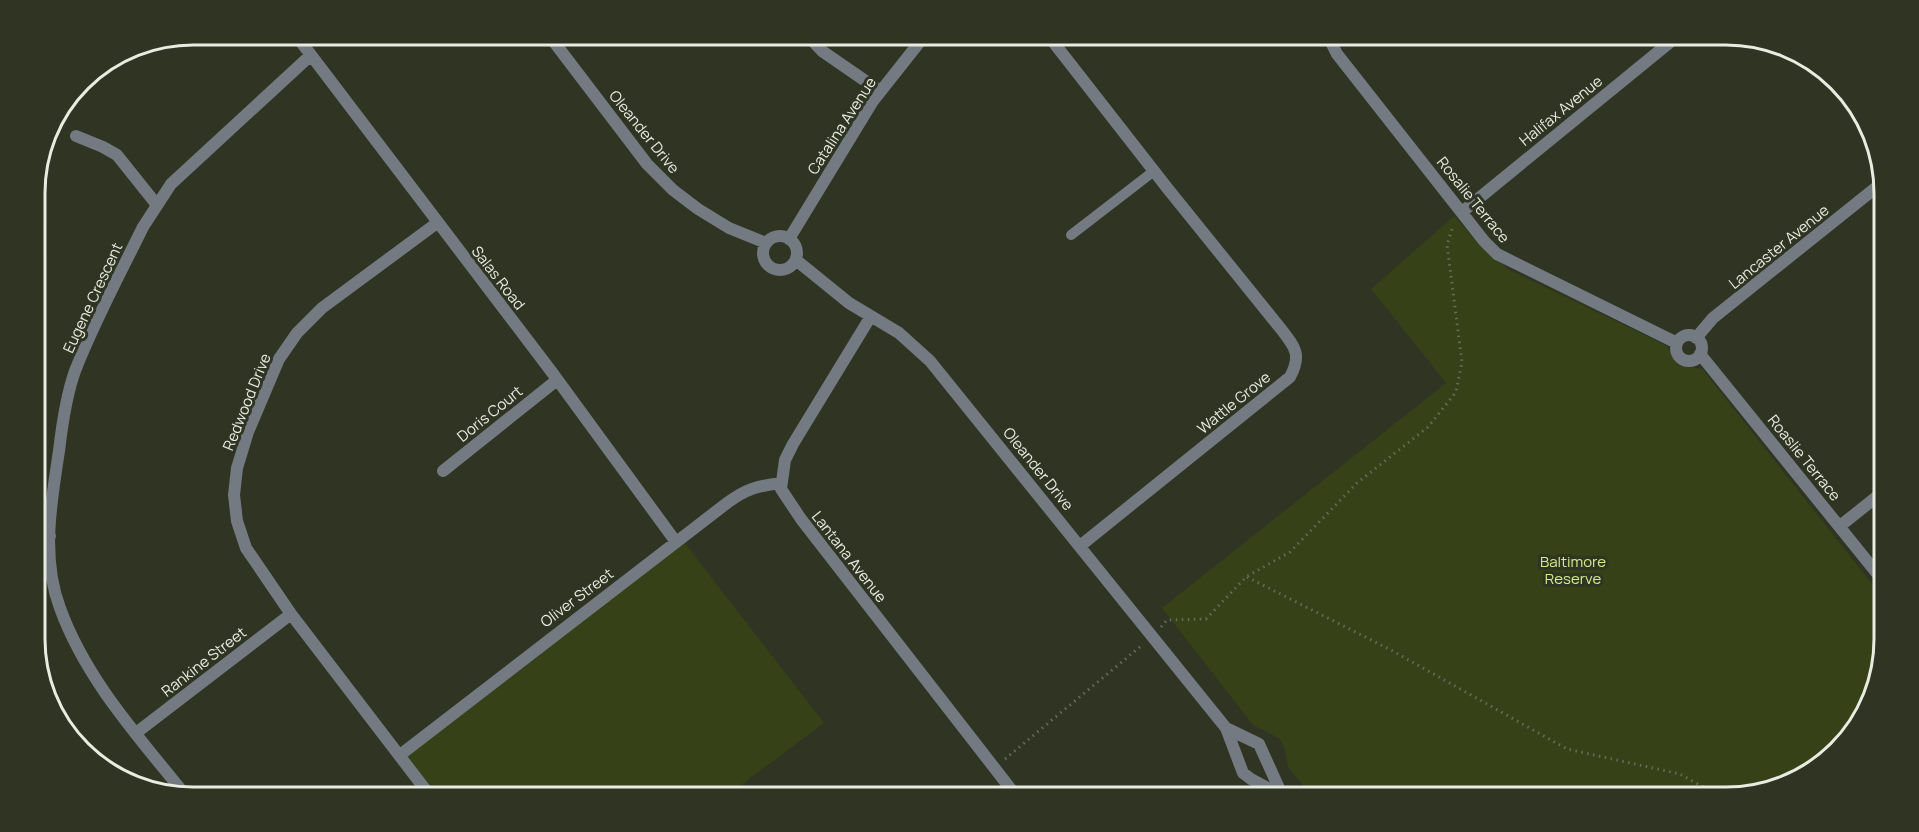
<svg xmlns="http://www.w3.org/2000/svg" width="1919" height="832" viewBox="0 0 1919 832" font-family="Manrope,sans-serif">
	<rect width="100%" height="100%" fill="#2f3423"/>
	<path fill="#374118" d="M 1454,216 L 1479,244 L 1508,269 L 1665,345 C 1671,350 1672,357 1678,362 C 1684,367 1695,367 1703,370 L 1884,599 L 1884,639 L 1873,699 L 1822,765 L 1736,797 L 1312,797 L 1288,767 L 1285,749 L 1279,738 L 1253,725 L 1162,608 L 1446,383 L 1371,289 Z
		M 681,538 L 824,723 L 725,797 L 431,797 L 400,755 Z"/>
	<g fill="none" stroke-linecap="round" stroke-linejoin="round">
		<path stroke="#676b5c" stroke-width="3" stroke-dasharray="1.5 4.5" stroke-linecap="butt" d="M 1247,577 L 1391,650 L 1567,749 L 1680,774 L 1721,797
			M 1161,627 L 1167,620 L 1206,619 L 1246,577 L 1290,552 L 1357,483 L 1428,427 L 1456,392 L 1462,362 L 1447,245 L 1453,226
			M 1005,759 L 1141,646"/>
		<path stroke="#747a82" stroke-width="10" d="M 1071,235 L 1154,171"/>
		<path stroke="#747a82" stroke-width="12" d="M 295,34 L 551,371 L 676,542
			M 548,34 L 647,164 L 673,190 L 698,209 L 729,228 L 766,243
			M 806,34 L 822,51 L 880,91
			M 1047,34 L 1168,189 L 1281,329 C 1295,347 1302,355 1290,377 L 1080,546
			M 1327,34 L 1337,54 L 1484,241 L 1497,254 L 1677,343
			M 76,136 L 103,147 L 117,155 L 157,205
			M 1462,212 L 1680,34
			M763 253a17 17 0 1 1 34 0a17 17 0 1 1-34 0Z
			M 789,239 L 873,101 L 926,34
			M 796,260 L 849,303 L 899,333 L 930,361 L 1226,728 L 1243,773 L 1251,779 L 1281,795
			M 871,316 L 793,444 L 785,460 L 781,489 L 801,519 L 1017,797
			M1676 348a13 13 0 1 1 26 0a13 13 0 1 1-26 0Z
			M 1696,338 L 1713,318 L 1883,182
			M 1700,354 L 1884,582
			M 443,471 L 557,380
			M 1840,526 L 1884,491
			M 36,537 L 50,536
			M 1226,728 L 1259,744 L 1283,797
			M 136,733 L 291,614
			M 400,755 L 727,503 C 746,489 757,486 781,483
			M 186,796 C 139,737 86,680 60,608 C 41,558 51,503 59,451 C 62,425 66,396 75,371 C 94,322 120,274 143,227 L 171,184 L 311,55
			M 431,797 L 291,614 L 246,548 L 237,521 L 234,495 L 237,468 L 248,432 L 279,359 L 297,333 L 322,308 L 437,223"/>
	</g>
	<g text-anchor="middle" stroke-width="6" stroke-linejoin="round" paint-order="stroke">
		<g font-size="15" fill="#e8ece1" stroke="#2f3423">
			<text transform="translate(1561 111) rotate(-39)" y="5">Halifax Avenue</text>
			<text transform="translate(842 126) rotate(-57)" y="5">Catalina Avenue</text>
			<text transform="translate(644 132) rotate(51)" y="5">Oleander Drive</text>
			<text transform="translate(1473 200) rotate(51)" y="5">Rosalie Terrace</text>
			<text transform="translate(1779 247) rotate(-39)" y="5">Lancaster Avenue</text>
			<text transform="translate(498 278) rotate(52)" y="5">Salas Road</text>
			<text transform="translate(93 298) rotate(-65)" y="5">Eugene Crescent</text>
			<text transform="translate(247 402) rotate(-68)" y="5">Redwood Drive</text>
			<text transform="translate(1234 403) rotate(-39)" y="5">Wattle Grove</text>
			<text transform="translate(490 414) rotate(-39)" y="5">Doris Court</text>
			<text transform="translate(1804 458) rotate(51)" y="5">Roaslie Terrace</text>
			<text transform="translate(1038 469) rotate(51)" y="5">Oleander Drive</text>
			<text transform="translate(849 557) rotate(52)" y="5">Lantana Avenue</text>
			<text transform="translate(577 598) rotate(-37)" y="5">Oliver Street</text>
			<text transform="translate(204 662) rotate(-38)" y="5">Rankine Street</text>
		</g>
		<g font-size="15" fill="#d1ec89" stroke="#2f3423">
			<text x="1573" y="567">Baltimore<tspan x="1573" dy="17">Reserve</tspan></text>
		</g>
	</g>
	<path d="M0 0H1919V832H0ZM193 45H1726A148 148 0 0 1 1874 193V639A148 148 0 0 1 1726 787H193A148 148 0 0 1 45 639V193A148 148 0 0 1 193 45Z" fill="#2f3423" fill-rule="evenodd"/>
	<path fill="none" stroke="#e8ece1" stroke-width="3" d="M193 45H1726A148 148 0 0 1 1874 193V639A148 148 0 0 1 1726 787H193A148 148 0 0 1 45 639V193A148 148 0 0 1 193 45Z"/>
</svg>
